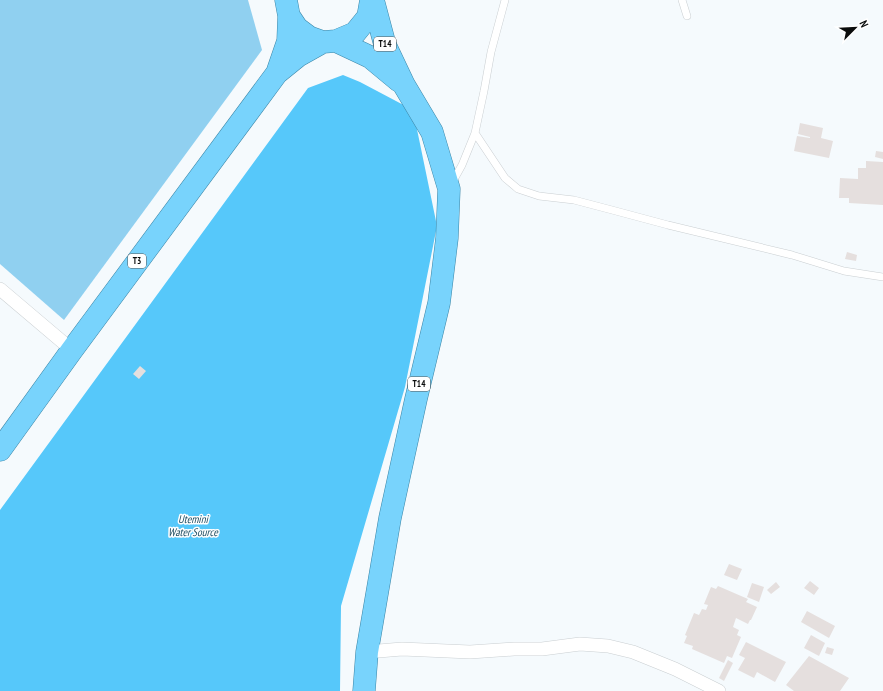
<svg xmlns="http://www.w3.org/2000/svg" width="883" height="691" viewBox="0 0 883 691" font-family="'PT Sans Narrow',sans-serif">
	<rect width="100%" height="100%" fill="#f5fafd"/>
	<path fill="#90d0f0" d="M 0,0 L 248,0 L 262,50 L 64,320 L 0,264 Z"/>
	<path fill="#56c8fa" d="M 343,75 L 360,82 L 413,110 L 437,226 L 405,387 L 341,606 L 340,691 L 0,691 L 0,510 L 308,88 Z"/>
	<path fill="#e5dfde" d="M 800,123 L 823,128 L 821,138 L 833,141 L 829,158 L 794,151 L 797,136 L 810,138 L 810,137 L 798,134 Z
		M 876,151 L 883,152 L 883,159 L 875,157 Z
		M 866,161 L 883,162 L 883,205 L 849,203 L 849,198 L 839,198 L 840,178 L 858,179 L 858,168 L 866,168 Z
		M 847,252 L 857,255 L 856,261 L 845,259 Z
		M 140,366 L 146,371 L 139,379 L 133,374 Z
		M 729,564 L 742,569 L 737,580 L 724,575 Z
		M 810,581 L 819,588 L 814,595 L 804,588 Z
		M 776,582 L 780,587 L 771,594 L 767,590 Z
		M 752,583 L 764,587 L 759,602 L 747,597 Z
		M 718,586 L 748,599 L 746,602 L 757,607 L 751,620 L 750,620 L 748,624 L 736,618 L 733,627 L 739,630 L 737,635 L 741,637 L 732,658 L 727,656 L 724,663 L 692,649 L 693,646 L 684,643 L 687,636 L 685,635 L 694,613 L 699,615 L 702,609 L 706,610 L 708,605 L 704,604 L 711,587 L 716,589 Z
		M 807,611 L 835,626 L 829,638 L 801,622 Z
		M 811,635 L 825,643 L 819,656 L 804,648 Z
		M 746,642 L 786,662 L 775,682 L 757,672 L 754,678 L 738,670 L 745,658 L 739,655 Z
		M 827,647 L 834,649 L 832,655 L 825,653 Z
		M 809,656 L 849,678 L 840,691 L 794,691 L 786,685 Z
		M 728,660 L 733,663 L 724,681 L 719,678 Z"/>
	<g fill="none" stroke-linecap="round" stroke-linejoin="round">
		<defs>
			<path id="service" d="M 682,0 L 687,16
				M 475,133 L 505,178 L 518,189 L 539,196 L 574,200 L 612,210 L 668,225 L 792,255 L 844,271 L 883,277
				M 452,183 L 462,165 L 475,133 L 484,91 L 491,52 L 505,0"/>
			<path id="minor" d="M 0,289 L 72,350
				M 367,652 L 402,649 L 470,652 L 514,649 L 542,649 L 580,644 L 608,646 L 633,652 L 675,669 L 719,691"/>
			<path id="trunk" d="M 286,0 L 289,16 L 297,28 L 309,37 L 323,42 L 336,41 L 355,33 L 368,17 L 371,0
				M 336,41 L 370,57 L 399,81
				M 277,73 L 288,41 L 289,16
				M 0,450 L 72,350 L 277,73 L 298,56 L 323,42
				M 364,691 L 367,652 L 390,518 L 416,399 L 439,303 L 447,238 L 449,189 L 432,132 L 404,85 L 385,45 L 373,0"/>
		</defs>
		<use href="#service" stroke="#cacfd2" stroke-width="8"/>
		<use href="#minor" stroke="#cacfd2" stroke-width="14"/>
		<use href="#trunk" stroke="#3c86a7" stroke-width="23"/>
		<use href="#service" stroke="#fff" stroke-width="7"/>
		<use href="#minor" stroke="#fff" stroke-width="13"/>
		<use href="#trunk" stroke="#78d3fc" stroke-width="22"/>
	</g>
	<g text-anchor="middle" stroke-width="3" stroke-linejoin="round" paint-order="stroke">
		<g fill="#fff" stroke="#545555" stroke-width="1">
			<rect x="374" y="37" width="22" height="14" rx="3"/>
			<rect x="128" y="254" width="18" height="14" rx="3"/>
			<rect x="408" y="377" width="22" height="14" rx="3"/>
		</g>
		<g font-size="9" font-weight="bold" fill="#0a0c0c">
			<text x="385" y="47">T14</text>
			<text x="137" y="264">T3</text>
			<text x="419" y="387">T14</text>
		</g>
		<g font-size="11" font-style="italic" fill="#1d4c61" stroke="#fff">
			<text x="193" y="523">Utemini<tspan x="193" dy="13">Water Source</tspan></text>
		</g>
	</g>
	<g transform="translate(855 28) rotate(66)" stroke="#ffffff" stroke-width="3" paint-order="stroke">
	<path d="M0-3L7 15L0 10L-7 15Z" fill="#0a0c0c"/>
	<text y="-6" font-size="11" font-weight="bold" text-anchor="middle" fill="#0a0c0c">N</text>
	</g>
</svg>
